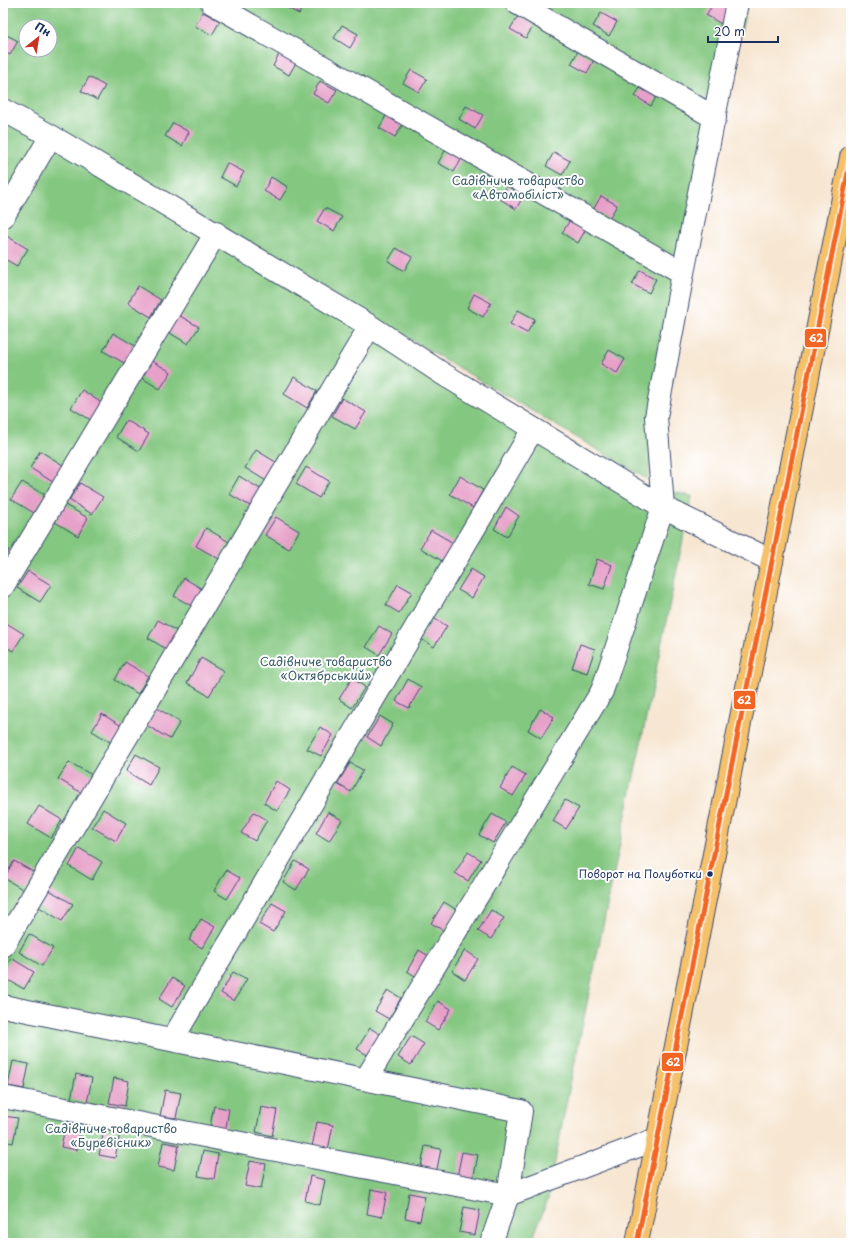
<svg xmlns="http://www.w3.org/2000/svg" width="854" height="1246" viewBox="0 0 854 1246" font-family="'Playpen Sans',sans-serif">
	<rect width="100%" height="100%" fill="#fff"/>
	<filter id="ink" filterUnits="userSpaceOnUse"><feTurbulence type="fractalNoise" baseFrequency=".025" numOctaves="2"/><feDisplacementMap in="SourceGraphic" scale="8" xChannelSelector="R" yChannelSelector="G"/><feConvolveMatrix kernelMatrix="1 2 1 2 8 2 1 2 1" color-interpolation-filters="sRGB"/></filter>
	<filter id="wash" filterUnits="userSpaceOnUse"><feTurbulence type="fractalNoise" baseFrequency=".012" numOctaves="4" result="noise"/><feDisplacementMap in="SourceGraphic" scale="16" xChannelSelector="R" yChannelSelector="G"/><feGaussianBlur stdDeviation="0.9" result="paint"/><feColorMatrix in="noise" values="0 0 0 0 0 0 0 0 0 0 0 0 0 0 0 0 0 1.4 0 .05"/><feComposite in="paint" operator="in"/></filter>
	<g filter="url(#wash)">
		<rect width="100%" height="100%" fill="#f7e6d1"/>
		<path fill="#83c780" stroke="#4f7b6f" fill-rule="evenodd" d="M 3,3 L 747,3 L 647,479 L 3,99 ZM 26,26 L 50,26 L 50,50 L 26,50 Z
			M 3,112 L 647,487 L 692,496 L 563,1119 L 548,1199 L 531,1243 L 3,1243 Z"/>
		<g id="blocks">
			<path fill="#e7a1c9" d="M 283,3 L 304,3 L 299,14 L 282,5 Z
				M 714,3 L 717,3 L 731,11 L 723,25 L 706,15 Z
				M 203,12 L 220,21 L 212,35 L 195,26 Z
				M 601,13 L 617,22 L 609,36 L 593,26 Z
				M 518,16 L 534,25 L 526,38 L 510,29 Z
				M 342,25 L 358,34 L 350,48 L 334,38 Z
				M 3,33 L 18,41 L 10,55 L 3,51 Z
				M 578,51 L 594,60 L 587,73 L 571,64 Z
				M 280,52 L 297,61 L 289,75 L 273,66 Z
				M 411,70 L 427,79 L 419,92 L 403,83 Z
				M 89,77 L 105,86 L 97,100 L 81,91 Z
				M 320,81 L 337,90 L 329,103 L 313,94 Z
				M 643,83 L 659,92 L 651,106 L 635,96 Z
				M 466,106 L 483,115 L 475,129 L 459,119 Z
				M 387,114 L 403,124 L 395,137 L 379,128 Z
				M 173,123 L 189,132 L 182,146 L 165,136 Z
				M 446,149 L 462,158 L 454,172 L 438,163 Z
				M 554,152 L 570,161 L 562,175 L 546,166 Z
				M 227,163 L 244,172 L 236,186 L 220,177 Z
				M 271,177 L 288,187 L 280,200 L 264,191 Z
				M 507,186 L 524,195 L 516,209 L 500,199 Z
				M 601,196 L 617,205 L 609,219 L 593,210 Z
				M 325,208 L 342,217 L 334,231 L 317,221 Z
				M 570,220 L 586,229 L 578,243 L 562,233 Z
				M 5,235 L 28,249 L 17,266 L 3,258 L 3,238 Z
				M 396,248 L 412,257 L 404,271 L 388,261 Z
				M 640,270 L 656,279 L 649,293 L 632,284 Z
				M 138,286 L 161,300 L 151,317 L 128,303 Z
				M 474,294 L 491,303 L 483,317 L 467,308 Z
				M 518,310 L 535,319 L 527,333 L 510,324 Z
				M 175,313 L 199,327 L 188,344 L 165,330 Z
				M 113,333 L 137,347 L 126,364 L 103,351 Z
				M 609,350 L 625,359 L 617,373 L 601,364 Z
				M 147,358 L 171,372 L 160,389 L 137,375 Z
				M 294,377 L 317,391 L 307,408 L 284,394 Z
				M 82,390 L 105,405 L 94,422 L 71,408 Z
				M 342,398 L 366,412 L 355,429 L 332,416 Z
				M 126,420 L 149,434 L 139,451 L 116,437 Z
				M 256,450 L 279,464 L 268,482 L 245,468 Z
				M 40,451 L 63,465 L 53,482 L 30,468 Z
				M 306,467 L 329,481 L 319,498 L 296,484 Z
				M 239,476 L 262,490 L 252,507 L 229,494 Z
				M 460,476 L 483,490 L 473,508 L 450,494 Z
				M 22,482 L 45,495 L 34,513 L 11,499 Z
				M 80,483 L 103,497 L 92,514 L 69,500 Z
				M 65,505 L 88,518 L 78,536 L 55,522 Z
				M 506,507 L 519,516 L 507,537 L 494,529 Z
				M 276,517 L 299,531 L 289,549 L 265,535 Z
				M 206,528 L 229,542 L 219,559 L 196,546 Z
				M 431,530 L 455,544 L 444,562 L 420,548 Z
				M 3,546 L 9,550 L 3,561 Z
				M 597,559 L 612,565 L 604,589 L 589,584 Z
				M 471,569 L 484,577 L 472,598 L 458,590 Z
				M 28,571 L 51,585 L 40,602 L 17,588 Z
				M 184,578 L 207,592 L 197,609 L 174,596 Z
				M 398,584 L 412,592 L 399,613 L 386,605 Z
				M 433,618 L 447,626 L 434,647 L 421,639 Z
				M 158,620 L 182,634 L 171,652 L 148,638 Z
				M 3,621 L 24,634 L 13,651 L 3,645 Z
				M 379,626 L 392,634 L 379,655 L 366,647 Z
				M 580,644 L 595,649 L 587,673 L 572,668 Z
				M 201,658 L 224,671 L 209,696 L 187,683 Z
				M 125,662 L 148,676 L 138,694 L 115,680 Z
				M 352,678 L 365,687 L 352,708 L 339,699 Z
				M 408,679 L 421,687 L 409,708 L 396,701 Z
				M 157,708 L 180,722 L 170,739 L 146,725 Z
				M 540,709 L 554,717 L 541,738 L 528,730 Z
				M 102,714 L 125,728 L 115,745 L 92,731 Z
				M 380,716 L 393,724 L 381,746 L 367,737 Z
				M 320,727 L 333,735 L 321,756 L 307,749 Z
				M 136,754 L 159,767 L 149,785 L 126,771 Z
				M 69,762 L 92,775 L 82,793 L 58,779 Z
				M 350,763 L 363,770 L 351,792 L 337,784 Z
				M 512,767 L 526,775 L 513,796 L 500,788 Z
				M 276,781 L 290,790 L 277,811 L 264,803 Z
				M 565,800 L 579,808 L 566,829 L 553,821 Z
				M 39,806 L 62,820 L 51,838 L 28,824 Z
				M 103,809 L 126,823 L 116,841 L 92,827 Z
				M 254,812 L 267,820 L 255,841 L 241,833 Z
				M 328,812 L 342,820 L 329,841 L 316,833 Z
				M 492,814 L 506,822 L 493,843 L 479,835 Z
				M 79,848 L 102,862 L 92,880 L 69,866 Z
				M 468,852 L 481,860 L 468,881 L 455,873 Z
				M 14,861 L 37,874 L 27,892 L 4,878 Z
				M 295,861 L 309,869 L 296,890 L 283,882 Z
				M 226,870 L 240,878 L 227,899 L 214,891 Z
				M 49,890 L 73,904 L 62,921 L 39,907 Z
				M 444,902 L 457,910 L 444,931 L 431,923 Z
				M 272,903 L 286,911 L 273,932 L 259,924 Z
				M 491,910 L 504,918 L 491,939 L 478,931 Z
				M 201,919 L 215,927 L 202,948 L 189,940 Z
				M 29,934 L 53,948 L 42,966 L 19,952 Z
				M 419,950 L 432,958 L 420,979 L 407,971 Z
				M 465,950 L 478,959 L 465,980 L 452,971 Z
				M 11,958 L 34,972 L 24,989 L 3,977 L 3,972 Z
				M 233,972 L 247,979 L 234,1001 L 221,993 Z
				M 172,978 L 185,986 L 172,1007 L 159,999 Z
				M 388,990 L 401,998 L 389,1019 L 375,1011 Z
				M 438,1001 L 451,1009 L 438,1030 L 425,1022 Z
				M 370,1028 L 383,1036 L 371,1057 L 357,1049 Z
				M 411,1036 L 424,1044 L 411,1065 L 398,1057 Z
				M 13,1061 L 29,1064 L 24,1089 L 8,1086 Z
				M 76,1074 L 92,1078 L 87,1103 L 71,1099 Z
				M 114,1078 L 129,1081 L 125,1106 L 109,1103 Z
				M 165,1090 L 181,1093 L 176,1118 L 160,1116 Z
				M 214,1106 L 229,1109 L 225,1134 L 209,1131 Z
				M 261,1107 L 277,1110 L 272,1136 L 256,1132 Z
				M 3,1116 L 18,1118 L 13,1143 L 3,1141 Z
				M 66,1122 L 81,1125 L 77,1150 L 61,1147 Z
				M 317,1122 L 333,1125 L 328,1150 L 312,1147 Z
				M 104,1130 L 120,1133 L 115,1158 L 99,1155 Z
				M 163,1142 L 179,1145 L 174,1170 L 158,1167 Z
				M 425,1146 L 441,1149 L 436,1174 L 420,1171 Z
				M 203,1151 L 218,1154 L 214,1179 L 198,1176 Z
				M 462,1152 L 478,1155 L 473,1180 L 457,1177 Z
				M 250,1161 L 266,1164 L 261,1189 L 245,1186 Z
				M 310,1176 L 325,1180 L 320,1205 L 305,1201 Z
				M 371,1189 L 387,1192 L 382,1217 L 367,1214 Z
				M 409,1193 L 425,1196 L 420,1221 L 405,1218 Z
				M 464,1207 L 480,1210 L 475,1235 L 459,1232 Z"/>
		</g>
	</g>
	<g filter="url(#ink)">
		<use href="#blocks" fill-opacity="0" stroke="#3c4a6f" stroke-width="1"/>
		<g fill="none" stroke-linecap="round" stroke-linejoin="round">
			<defs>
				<path id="street" d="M 212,3 L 683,273 L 656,417 L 663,507 L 602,691 L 366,1079
					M 517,3 L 715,118
					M 3,110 L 51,136 L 370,326 L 443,374 L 663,507 L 772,561
					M 3,217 L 51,136
					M 683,273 L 737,3
					M 3,586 L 216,233
					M 3,946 L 370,326
					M 3,1006 L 521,1111 L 508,1195 L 491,1243
					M 172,1040 L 533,429
					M 3,1097 L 508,1195 L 657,1139"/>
				<path id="primary" d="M 637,1243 L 772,561 L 851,157"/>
			</defs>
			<use href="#street" stroke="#3c4a6f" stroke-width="24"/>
			<use href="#primary" stroke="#3c4a6f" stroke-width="24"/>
			<use href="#street" stroke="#fff" stroke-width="22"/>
			<use href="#primary" stroke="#f5c16b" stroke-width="22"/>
			<defs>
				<path id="bus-1" d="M 637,1243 L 772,561 L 851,157"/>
			</defs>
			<use href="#bus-1" stroke="#fff" stroke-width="8"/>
			<use href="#bus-1" stroke="#f26522" stroke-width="5"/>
		</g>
	</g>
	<circle fill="#1b2f5e" stroke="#fff" stroke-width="1.5" cx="710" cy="874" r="3.5"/>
	<g text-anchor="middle" stroke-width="4" stroke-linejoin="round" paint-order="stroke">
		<g font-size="11" fill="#1b2f5e" stroke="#fff" text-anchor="end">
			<text x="702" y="878">Поворот на Полуботки</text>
		</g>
		<g font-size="12" fill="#3a5d68" stroke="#fff">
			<text x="518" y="185">Садівниче товариство<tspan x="518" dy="14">«Автомобіліст»</tspan></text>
			<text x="326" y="666">Садівниче товариство<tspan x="326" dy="14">«Октябрський»</tspan></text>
			<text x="111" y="1133">Садівниче товариство<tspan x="111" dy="14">«Буревісник»</tspan></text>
		</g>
	</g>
	<g stroke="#fff" stroke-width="1.5">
		<rect x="804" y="328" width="23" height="20" rx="4" fill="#f26522"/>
		<rect x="733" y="690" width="23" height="20" rx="4" fill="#f26522"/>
		<rect x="661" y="1052" width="23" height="20" rx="4" fill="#f26522"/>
	</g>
	<g font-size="11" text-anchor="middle" font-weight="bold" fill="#fff">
		<text x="816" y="342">62</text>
		<text x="744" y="704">62</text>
		<text x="673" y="1066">62</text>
	</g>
	<rect width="854" height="1246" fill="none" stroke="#fff" stroke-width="16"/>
	<g transform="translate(38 38) rotate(30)"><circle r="19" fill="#ffffff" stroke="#a4acbf"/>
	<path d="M0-3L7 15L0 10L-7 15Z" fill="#c8321e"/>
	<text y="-6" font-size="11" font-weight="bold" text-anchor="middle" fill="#1b2f5e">Пн</text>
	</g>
	<path d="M708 36v6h70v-6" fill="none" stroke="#1b2f5e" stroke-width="2"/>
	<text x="714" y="36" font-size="12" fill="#1b2f5e" stroke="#ffffff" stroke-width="3" paint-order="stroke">20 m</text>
</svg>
